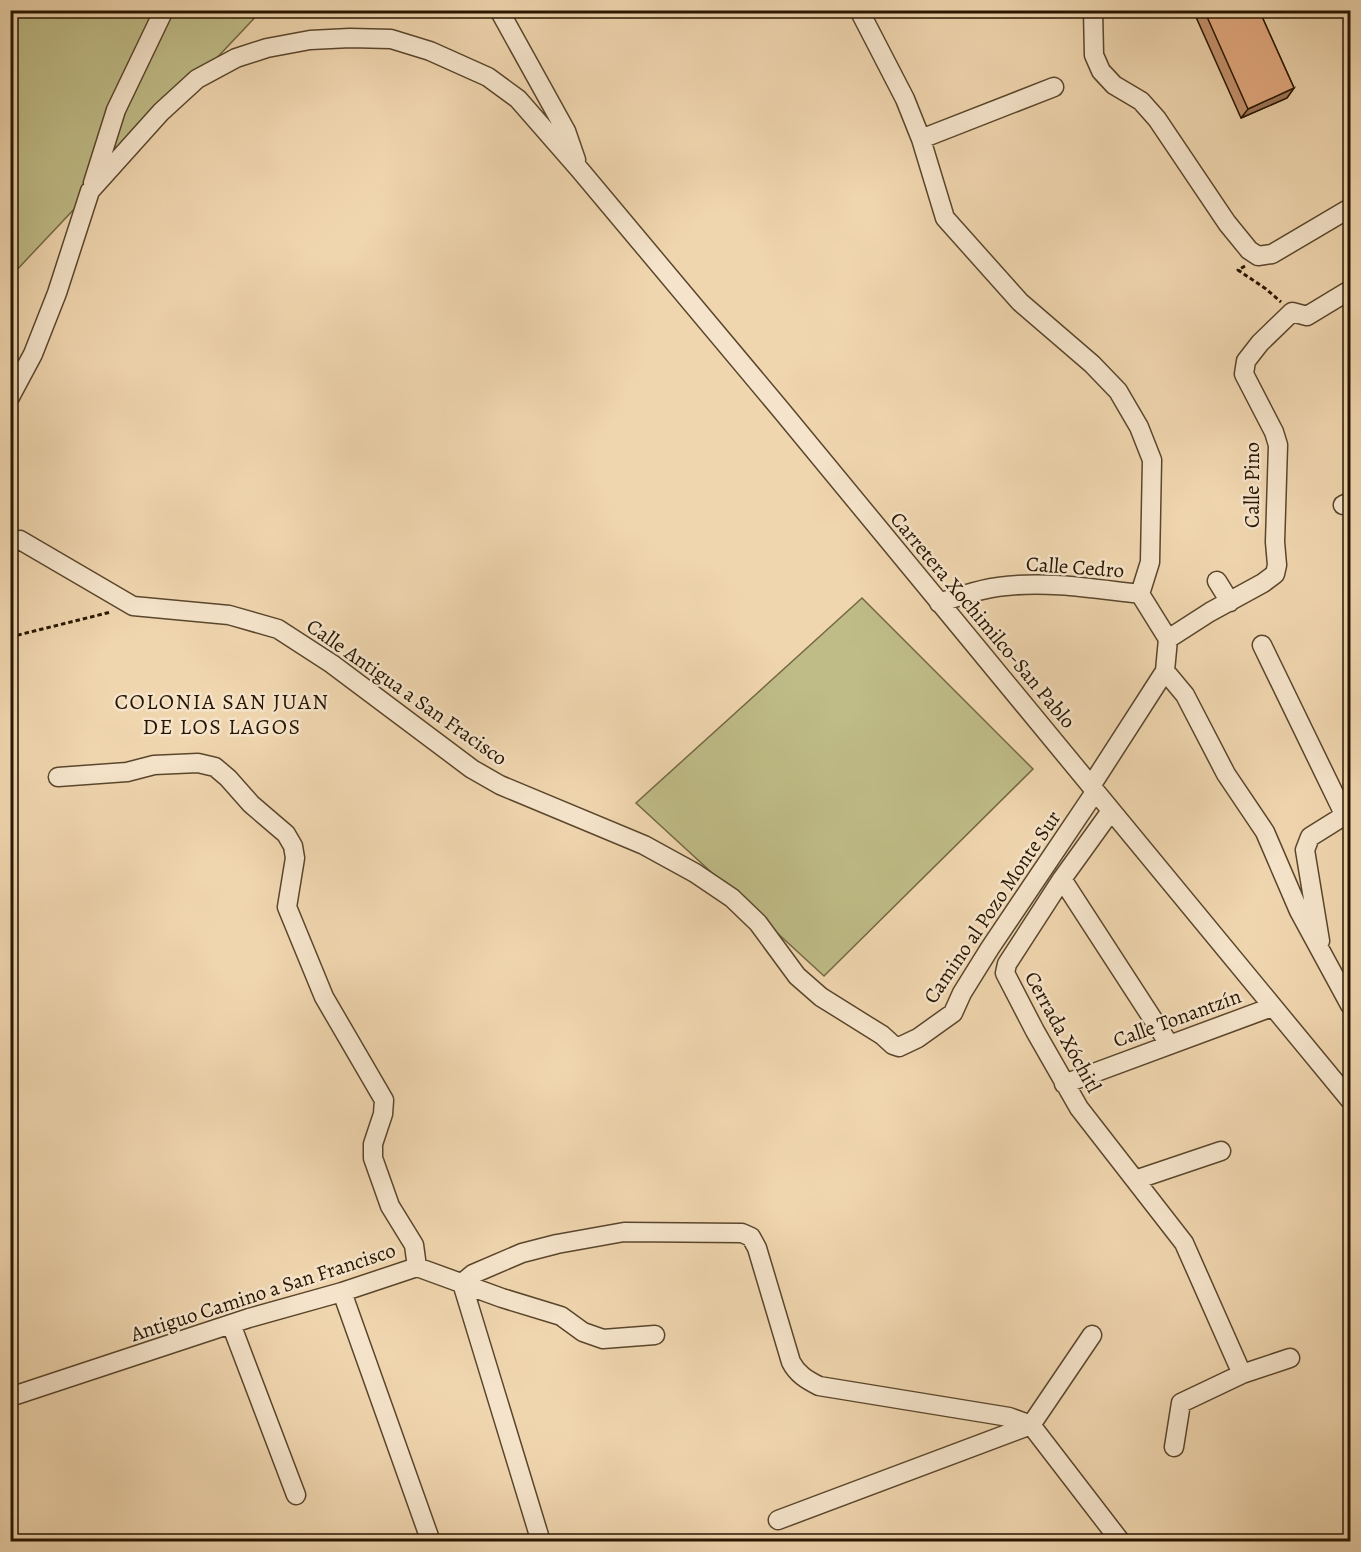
<svg xmlns="http://www.w3.org/2000/svg" width="1361" height="1552" viewBox="0 0 1361 1552" font-family="Alegreya,serif">
	<rect width="100%" height="100%" fill="#f0d6af"/>
	<filter id="stains"><feTurbulence type="fractalNoise" baseFrequency=".00333" numOctaves="4"/><feColorMatrix values="0 0 0 0 .2 0 0 0 0 .09 0 0 0 0 .02 0 0 0 .5 -.17"/></filter>
	<radialGradient id="worn" r=".72"><stop offset=".6" stop-color="#630" stop-opacity="0"/><stop offset="1" stop-color="#630" stop-opacity=".3"/></radialGradient>
	<path fill="#bfbc87" stroke="#746944" stroke-width="1.5" d="M 11,11 L 261,11 L 11,276 Z
		M 862,598 L 1033,769 L 824,976 L 636,803 Z"/>
	<g fill="none" stroke-linecap="round" stroke-linejoin="round">
		<defs>
			<path id="minor" d="M 499,10 L 566,131 L 576,160
				M 859,10 L 905,99 L 921,139 L 945,218 L 1020,302 L 1092,364 L 1118,391 L 1139,427 L 1152,460 L 1150,562 L 1140,594 L 1168,639
				M 1093,10 L 1094,55 L 1101,71 L 1114,85 L 1141,101 L 1157,119 L 1227,223 L 1249,250 L 1258,256 L 1272,254 L 1350,208
				M 921,139 L 1054,87
				M 93,183 L 116,110 L 164,10
				M 10,397 L 33,354 L 57,293 L 90,191 L 161,112 L 197,79 L 236,58 L 267,48 L 310,40 L 350,38 L 391,39 L 430,51 L 488,77 L 518,99 L 580,170 L 781,410 L 1350,1100
				M 1343,505 L 1350,502
				M 10,542 L 20,540 L 133,606 L 229,615 L 278,629 L 332,664 L 472,769 L 500,785 L 644,845 L 695,873 L 732,898 L 758,923 L 797,976 L 821,997 L 882,1035 L 893,1045 L 899,1047 L 918,1038 L 953,1013 L 962,993 L 990,948 L 1095,792
				M 1217,581 L 1230,602
				M 939,603 C 960,596 983,588 1006,586 C 1051,581 1095,589 1140,594
				M 1262,645 L 1344,814
				M 1165,671 L 1185,695 L 1226,774 L 1265,832 L 1299,911 L 1350,1005
				M 58,777 L 127,772 L 154,765 L 198,763 L 215,767 L 228,778 L 251,804 L 286,834 L 293,846 L 295,858 L 287,907 L 324,997 L 384,1100 L 383,1114 L 373,1144 L 373,1158 L 390,1206 L 414,1245 L 417,1267
				M 1091,786 L 1165,671 L 1168,639 L 1210,612 L 1263,583 L 1275,574 L 1277,565 L 1275,542 L 1278,445 L 1274,432 L 1244,374 L 1246,361 L 1260,343 L 1292,312 L 1307,316 L 1350,290
				M 1111,811 L 1062,879 L 1007,964 L 1005,973 L 1035,1031 L 1079,1108 L 1184,1243 L 1242,1374
				M 1062,879 L 1169,1044
				M 1320,941 L 1305,850 L 1310,837 L 1350,812
				M 1064,1084 L 1272,1007
				M 1135,1180 L 1221,1151
				M 462,1283 L 473,1274 L 522,1253 L 557,1244 L 624,1232 L 742,1233 L 751,1237 L 757,1248 L 791,1362 C 797,1374 807,1380 819,1386 L 1009,1417 L 1031,1425 L 1121,1542
				M 462,1283 L 541,1542
				M 342,1292 L 431,1542
				M 231,1324 L 296,1495
				M 10,1397 L 249,1318 L 342,1292 L 417,1267 L 502,1298 L 561,1316 L 583,1332 L 603,1339 L 655,1335
				M 1174,1447 L 1181,1403 L 1242,1374 L 1290,1358
				M 778,1520 L 1031,1425 L 1092,1335"/>
		</defs>
		<use href="#minor" stroke="#5a462c" stroke-width="21"/>
		<path stroke="#281600" stroke-width="3" stroke-dasharray="4.5 3" stroke-linecap="butt" d="M 1245,266 L 1238,270 L 1266,289 L 1281,302
			M 10,637 L 111,612"/>
		<use href="#minor" stroke="#f5e4cb" stroke-width="18"/>
	</g>
	<path fill="#c59470" stroke="#281600" stroke-width="1.5" d="M 1201,10 L 1259,10 L 1294,88 L 1287,98 L 1241,118 L 1196,17 Z"/>
	<path fill="#a0785b" stroke="#281600" stroke-width="1.5" d="M 1294,88 L 1287,98 L 1241,118 L 1248,109 Z"/>
	<path fill="#e5ac82" stroke="#281600" stroke-width="1.5" d="M 1204,10 L 1259,10 L 1294,88 L 1248,109 Z"/>
	<g text-anchor="middle" stroke-width="5" stroke-linejoin="round" paint-order="stroke">
		<g font-size="21" fill="#281600" stroke="#f5e4cb">
			<text transform="translate(1252 485) rotate(-90)" y="7">Calle Pino</text>
			<text transform="translate(1075 567) rotate(4)" y="7">Calle Cedro</text>
			<text transform="translate(983 620) rotate(50)" y="7">Carretera Xochimilco-San Pablo</text>
			<text transform="translate(407 692) rotate(35)" y="7">Calle Antigua a San Fracisco</text>
			<text transform="translate(992 907) rotate(-56)" y="7">Camino al Pozo Monte Sur</text>
			<text transform="translate(1177 1018) rotate(-20)" y="7">Calle Tonantzín</text>
			<text transform="translate(1063 1032) rotate(61)" y="7">Cerrada Xóchitl</text>
			<text transform="translate(263 1292) rotate(-18)" y="7">Antiguo Camino a San Francisco</text>
		</g>
		<g font-size="22" letter-spacing="1.5" fill="#281600" stroke="#f5e4cb">
			<text x="222" y="709">COLONIA SAN JUAN<tspan x="222" dy="25">DE LOS LAGOS</tspan></text>
		</g>
	</g>
	<rect width="1361" height="1552" fill="none" stroke="#f0d6af" stroke-width="36"/>
	<rect x="12" y="12" width="1337" height="1528" fill="none" stroke="#281600" stroke-width="3"/>
	<rect x="18" y="18" width="1325" height="1516" fill="none" stroke="#281600" stroke-width="1.5"/>
	<rect width="100%" height="100%" filter="url(#stains)"/>
	<rect width="100%" height="100%" fill="url(#worn)"/>
</svg>
